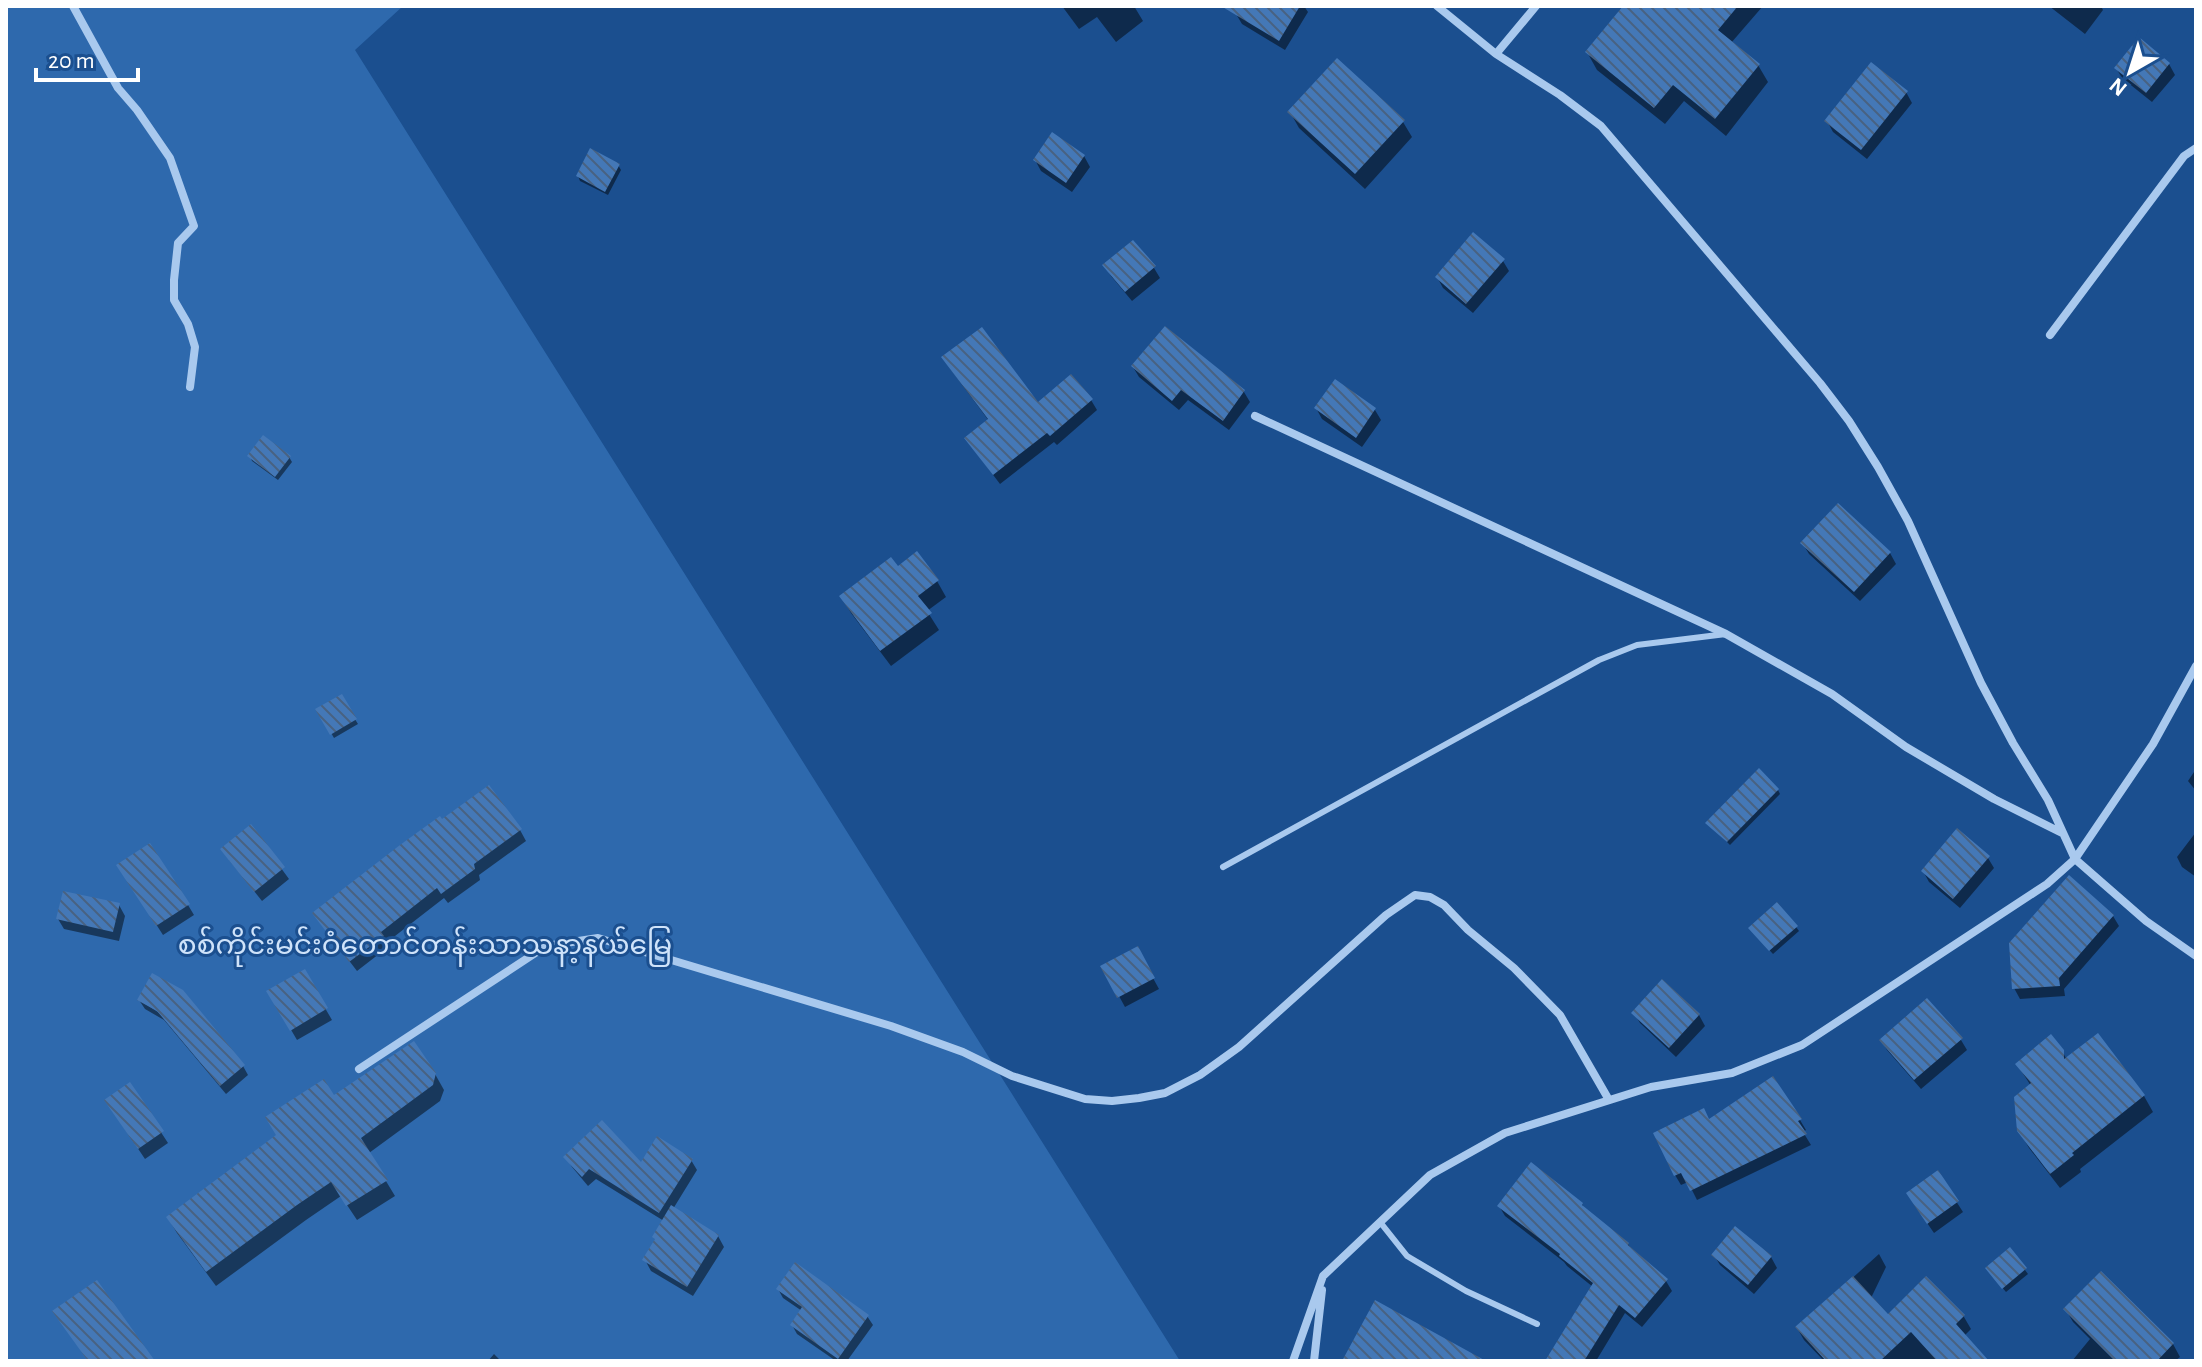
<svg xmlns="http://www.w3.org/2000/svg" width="2202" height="1367" viewBox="0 0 2202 1367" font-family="'Alegreya Sans','Noto Sans Myanmar',sans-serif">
	<defs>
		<pattern id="building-back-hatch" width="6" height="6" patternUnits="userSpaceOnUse" patternTransform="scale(2)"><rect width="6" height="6" fill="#4478b7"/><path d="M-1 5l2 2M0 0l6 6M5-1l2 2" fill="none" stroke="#486282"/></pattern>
	</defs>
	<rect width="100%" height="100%" fill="#1b4f8f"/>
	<path fill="#2e69ad" d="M 6,6 L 403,6 L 355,50 L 1180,1361 L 6,1361 Z"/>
	<path fill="#0007" d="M 1062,6 L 1134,6 L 1143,21 L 1116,42 L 1097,17 L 1079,29 Z
		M 1240,6 L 1304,6 L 1308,12 L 1285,50 L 1242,24 L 1236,14 Z
		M 1626,6 L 1763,6 L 1731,43 L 1758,65 L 1768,82 L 1726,136 L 1684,101 L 1665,124 L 1597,70 L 1587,52 Z
		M 2049,6 L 2101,6 L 2103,10 L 2085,34 Z
		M 2169,64 L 2175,75 L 2152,102 L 2122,78 L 2116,68 Z
		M 1906,92 L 1912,103 L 1867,159 L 1833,132 L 1827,121 Z
		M 1290,112 L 1403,122 L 1412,137 L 1365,189 L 1299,128 Z
		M 1084,156 L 1090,167 L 1072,192 L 1041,171 L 1035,160 Z
		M 618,165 L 621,170 L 608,195 L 580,181 L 578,176 Z
		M 1133,243 L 1154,268 L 1160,278 L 1132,301 L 1111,276 L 1105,266 Z
		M 1503,261 L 1509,271 L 1473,313 L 1443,288 L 1437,277 Z
		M 949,367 L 1038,405 L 1091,400 L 1097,410 L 1057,445 L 1054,442 L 1000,484 L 966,439 L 989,421 Z
		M 1133,367 L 1244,392 L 1250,402 L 1229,430 L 1188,400 L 1179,410 L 1139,377 Z
		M 1316,408 L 1375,410 L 1381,420 L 1362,447 L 1322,419 Z
		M 250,456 L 289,457 L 292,462 L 278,480 L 252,461 Z
		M 1803,544 L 1890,553 L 1896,564 L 1860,601 L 1809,554 Z
		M 898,568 L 937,581 L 946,597 L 927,611 L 939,630 L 891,666 L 851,613 L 842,597 Z
		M 341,697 L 358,724 L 334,738 L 318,710 Z
		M 2196,769 L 2196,791 L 2188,781 Z
		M 1778,790 L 1780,794 L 1730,845 L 1708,823 Z
		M 251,827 L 289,879 L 262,901 L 229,860 Z
		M 520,830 L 526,841 L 479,875 L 480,880 L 448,903 L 444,898 L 386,943 L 388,947 L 357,971 L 321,924 Z
		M 2196,832 L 2196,877 L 2182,867 L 2177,857 Z
		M 1988,858 L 1994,868 L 1960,908 L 1929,882 L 1923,871 Z
		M 125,876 L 188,905 L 194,915 L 163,935 Z
		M 119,905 L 125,916 L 119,941 L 64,929 L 58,919 Z
		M 2113,916 L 2119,926 L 2064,989 L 2065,996 L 2020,999 L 2014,988 Z
		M 1796,927 L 1799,931 L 1773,954 L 1753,932 Z
		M 1137,949 L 1159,989 L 1125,1007 L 1103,967 Z
		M 304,972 L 332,1020 L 297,1040 L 269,992 Z
		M 1662,982 L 1699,1015 L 1705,1026 L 1676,1057 L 1640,1023 L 1634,1013 Z
		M 139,1000 L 243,1066 L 248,1075 L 226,1094 L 164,1020 L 145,1009 Z
		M 1881,1040 L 1961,1040 L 1967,1050 L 1921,1089 L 1887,1050 Z
		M 2062,1051 L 2067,1060 L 2144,1096 L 2153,1112 L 2080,1169 L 2081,1172 L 2060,1188 L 2029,1148 L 2019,1131 L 2031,1086 L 2017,1064 Z
		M 435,1074 L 444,1090 L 440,1101 L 369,1153 L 395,1196 L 357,1220 L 341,1196 L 306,1220 L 216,1286 L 177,1233 L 168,1218 L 278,1136 L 333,1098 Z
		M 130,1085 L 168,1143 L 145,1159 L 112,1110 Z
		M 1800,1120 L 1806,1130 L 1803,1132 L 1811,1145 L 1697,1200 L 1688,1182 L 1681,1185 L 1675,1175 L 1709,1121 Z
		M 566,1157 L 641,1165 L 691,1160 L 697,1170 L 673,1209 L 718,1236 L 724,1247 L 693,1296 L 651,1271 L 645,1260 L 664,1221 L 596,1179 L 588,1186 L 572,1167 Z
		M 1938,1173 L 1963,1212 L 1934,1233 L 1914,1204 Z
		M 1582,1204 L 1585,1210 L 1628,1244 L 1632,1251 L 1666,1281 L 1672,1291 L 1642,1327 L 1625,1313 L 1596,1361 L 1555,1361 L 1593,1287 L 1567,1266 L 1564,1262 L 1505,1216 L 1499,1206 Z
		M 2010,1250 L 2028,1274 L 2006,1292 L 1990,1273 Z
		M 1879,1254 L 1886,1267 L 1871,1298 L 1888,1316 L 1926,1278 L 1964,1317 L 1971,1329 L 1964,1336 L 1986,1361 L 1824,1361 L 1804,1340 L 1797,1328 Z
		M 1714,1255 L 1771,1257 L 1777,1268 L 1754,1294 L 1720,1265 Z
		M 778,1289 L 867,1316 L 873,1325 L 847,1361 L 836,1361 L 797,1334 L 792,1325 L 802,1311 L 783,1298 Z
		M 2066,1310 L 2173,1344 L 2180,1357 L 2175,1361 L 2072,1361 L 2090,1339 L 2073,1322 Z
		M 494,1354 L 501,1361 L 488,1361 Z"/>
	<path fill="url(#building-back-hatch)" d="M 1221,6 L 1300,6 L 1279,41 Z
		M 1623,6 L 1738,6 L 1718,30 L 1760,64 L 1715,119 L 1673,85 L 1654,108 L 1585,52 Z
		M 2139,37 L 2170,63 L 2146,93 L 2114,68 Z
		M 1337,58 L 1405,120 L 1355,174 L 1287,112 Z
		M 1871,62 L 1908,91 L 1861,150 L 1824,121 Z
		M 1052,132 L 1085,155 L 1066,183 L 1033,160 Z
		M 590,148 L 620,164 L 605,192 L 576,176 Z
		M 1473,232 L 1505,259 L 1466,304 L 1435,277 Z
		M 1133,240 L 1156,266 L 1125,292 L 1102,265 Z
		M 1165,326 L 1245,390 L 1223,421 L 1181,390 L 1172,401 L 1131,366 Z
		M 982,327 L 1038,402 L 1071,374 L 1093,399 L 1050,436 L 1047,433 L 993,475 L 964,438 L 988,419 L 941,357 Z
		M 1335,379 L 1376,408 L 1356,438 L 1314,408 Z
		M 263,435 L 291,456 L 275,477 L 247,456 Z
		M 1838,503 L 1891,552 L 1854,592 L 1800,543 Z
		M 917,551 L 939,580 L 918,596 L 932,613 L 880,651 L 839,596 L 891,557 L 898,566 Z
		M 342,694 L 357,719 L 330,735 L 315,709 Z
		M 1759,768 L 1779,789 L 1727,842 L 1705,823 Z
		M 489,785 L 522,829 L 474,864 L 475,869 L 441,894 L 437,888 L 381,932 L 384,936 L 349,962 L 312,913 L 400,845 L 440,816 L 442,819 Z
		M 251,824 L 285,867 L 254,892 L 220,849 Z
		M 1957,828 L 1990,856 L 1953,899 L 1921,871 Z
		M 150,843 L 190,904 L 156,926 L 116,865 Z
		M 2069,875 L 2114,915 L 2059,978 L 2060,986 L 2012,989 L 2009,943 Z
		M 63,891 L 120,903 L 113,932 L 56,919 Z
		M 1777,902 L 1798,926 L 1769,951 L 1748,928 Z
		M 1138,946 L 1155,978 L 1117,998 L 1100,966 Z
		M 305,969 L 328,1008 L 290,1031 L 266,991 Z
		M 152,973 L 183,990 L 245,1065 L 220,1086 L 157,1011 L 137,1000 Z
		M 1662,979 L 1700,1014 L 1669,1048 L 1631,1013 Z
		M 1927,998 L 1963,1038 L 1914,1080 L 1879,1040 Z
		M 2098,1033 L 2145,1095 L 2072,1153 L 2074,1155 L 2050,1174 L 2017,1131 L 2014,1097 L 2031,1083 L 2015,1064 L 2051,1034 L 2064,1050 L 2064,1059 Z
		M 414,1041 L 436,1073 L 433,1085 L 361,1138 L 388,1180 L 346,1206 L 331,1182 L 297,1205 L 206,1272 L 166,1217 L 276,1135 L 265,1117 L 324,1079 L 334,1095 Z
		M 1773,1076 L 1802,1119 L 1798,1121 L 1807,1134 L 1690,1191 L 1681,1173 L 1674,1176 L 1653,1133 L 1704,1108 L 1709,1119 Z
		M 130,1082 L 164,1131 L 138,1149 L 104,1100 Z
		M 602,1120 L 641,1162 L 657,1136 L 693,1159 L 659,1213 L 589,1169 L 582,1177 L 563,1157 Z
		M 1531,1162 L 1583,1203 L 1582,1205 L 1629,1243 L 1628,1245 L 1668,1279 L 1635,1318 L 1619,1305 L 1584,1361 L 1545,1361 L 1593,1283 L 1559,1256 L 1560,1254 L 1497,1206 Z
		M 1938,1170 L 1959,1201 L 1927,1224 L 1906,1193 Z
		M 671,1205 L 719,1235 L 687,1287 L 642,1260 L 655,1239 L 652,1237 Z
		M 1735,1226 L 1772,1256 L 1748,1285 L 1711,1255 Z
		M 2010,1247 L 2027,1268 L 2002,1289 L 1985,1268 Z
		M 795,1262 L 869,1315 L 838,1359 L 790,1325 L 802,1307 L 776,1289 Z
		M 2101,1271 L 2174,1343 L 2157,1361 L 2115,1361 L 2063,1309 Z
		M 1853,1276 L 1888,1314 L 1926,1276 L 1965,1315 L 1956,1324 L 1989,1361 L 1937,1361 L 1911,1332 L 1880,1361 L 1826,1361 L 1795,1327 Z
		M 97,1280 L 155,1361 L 88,1361 L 52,1311 Z
		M 1375,1300 L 1486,1361 L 1342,1361 Z"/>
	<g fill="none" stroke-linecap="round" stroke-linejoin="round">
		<path stroke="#a9c9ee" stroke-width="6" d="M 1223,867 L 1599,660 L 1637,645 L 1726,634
			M 1380,1222 L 1407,1256 L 1466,1291 L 1537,1324"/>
		<path stroke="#a9c9ee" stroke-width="8" d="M 73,6 L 118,88 L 137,110 L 170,158 L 194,226 L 178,243 L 174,280 L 174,300 L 188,324 L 195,347 L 190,387
			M 1437,6 L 1496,54 L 1560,95 L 1601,126 L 1820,383 L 1849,421 L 1878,467 L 1908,521 L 1981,683 L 2013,743 L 2048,800 L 2075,859 L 2146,921 L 2196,956
			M 1496,54 L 1536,6
			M 2050,335 L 2184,156 L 2196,148
			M 1255,416 L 1726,634 L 1832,694 L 1906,747 L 1994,799 L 2062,833
			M 359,1069 L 546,946 L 598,938 L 891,1026 L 963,1052 L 1012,1076 L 1085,1099 L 1112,1101 L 1139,1098 L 1165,1093 L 1200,1075 L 1239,1047 L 1386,915 L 1415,895 L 1430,897 L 1444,905 L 1468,930 L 1514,968 L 1560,1015 L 1609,1100
			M 1293,1361 L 1323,1276 L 1430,1175 L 1505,1133 L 1651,1087 L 1732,1073 L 1802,1045 L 2047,884 L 2075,859 L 2153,744 L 2196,666
			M 1314,1361 L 1322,1290"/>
	</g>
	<g text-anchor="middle" stroke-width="6" stroke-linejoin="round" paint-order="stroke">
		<g font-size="28" fill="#cfe3fa" stroke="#1b4f8f">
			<text x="425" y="954">စစ်ကိုင်းမင်းဝံတောင်တန်းသာသနာ့နယ်မြေ</text>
		</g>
	</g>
	<rect width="2202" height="1367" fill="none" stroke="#ffffff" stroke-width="16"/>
	<g transform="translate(2130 72) rotate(219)" stroke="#1b4f8f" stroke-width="6" paint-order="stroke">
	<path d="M0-6L14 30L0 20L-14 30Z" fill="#ffffff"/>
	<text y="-12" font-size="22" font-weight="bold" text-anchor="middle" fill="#ffffff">N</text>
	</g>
	<path d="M36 68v12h102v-12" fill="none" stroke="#ffffff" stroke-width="4"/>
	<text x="48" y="68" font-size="24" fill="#ffffff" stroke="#1b4f8f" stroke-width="6" paint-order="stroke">20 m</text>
</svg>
